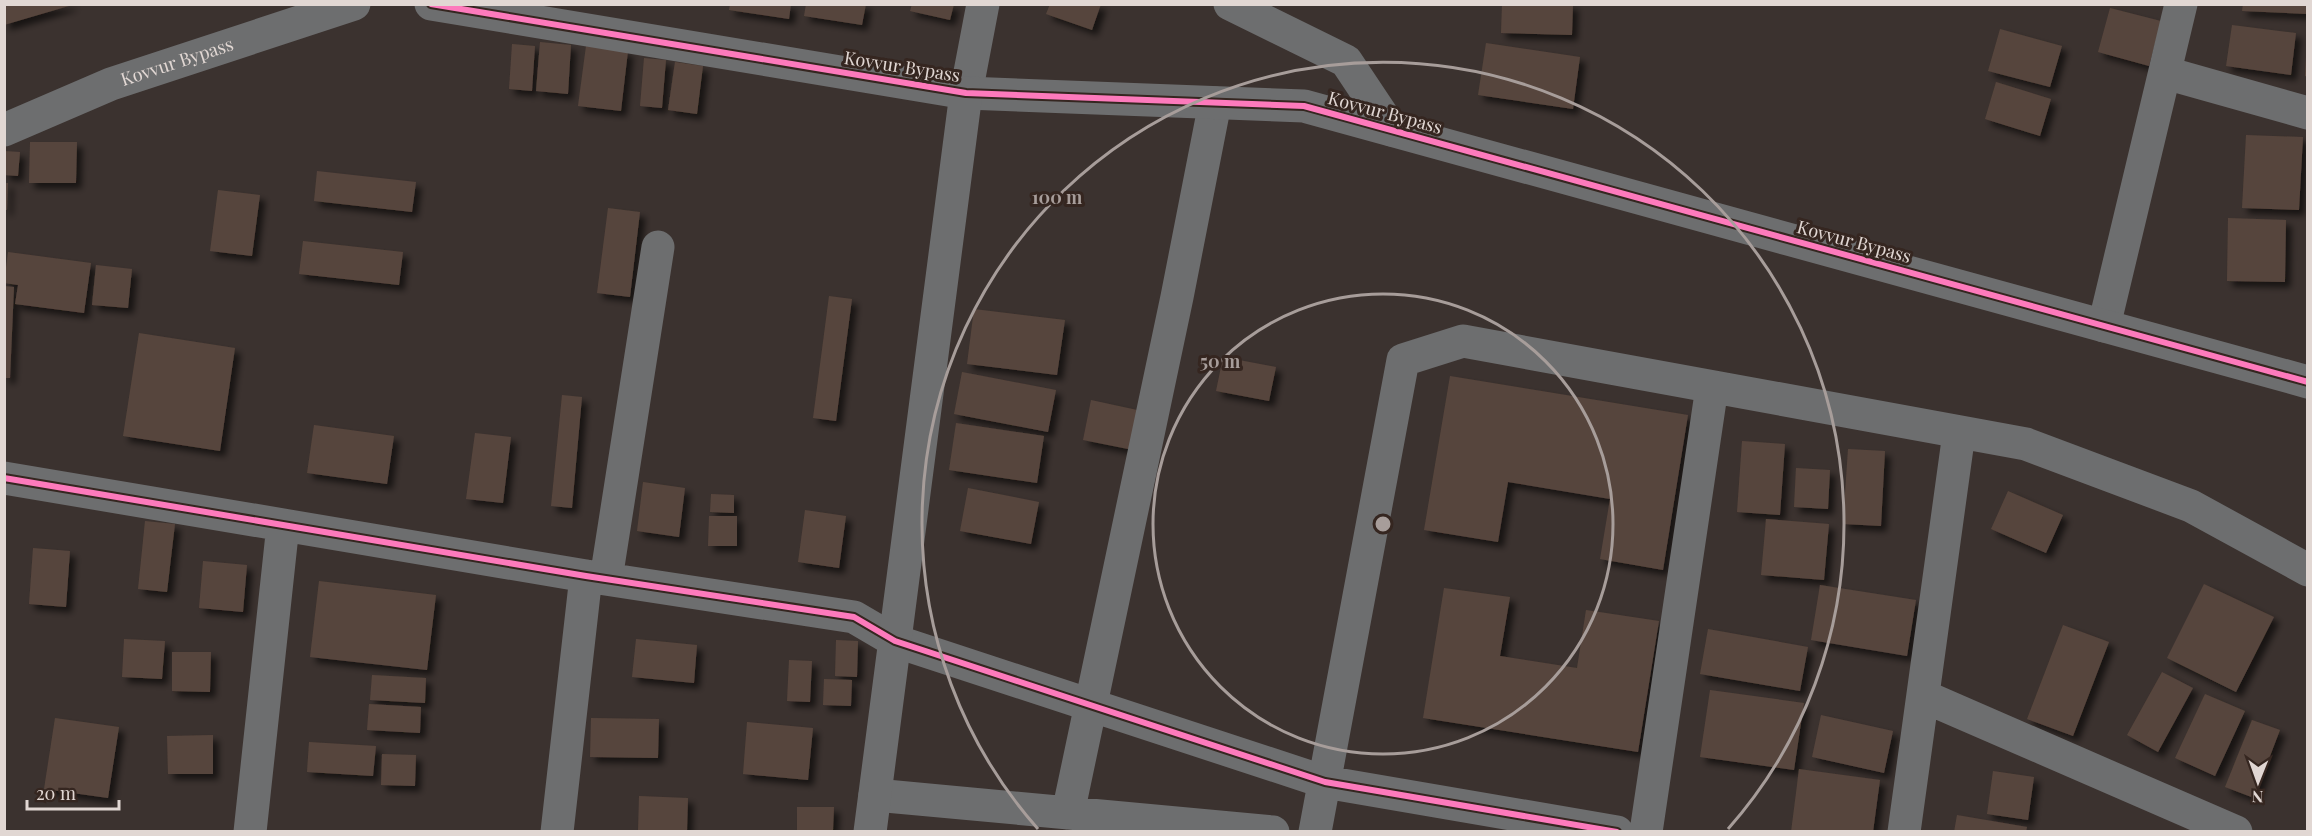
<svg xmlns="http://www.w3.org/2000/svg" width="2312" height="836" viewBox="0 0 2312 836" font-family="'Playfair Display',serif">
	<defs>
		<filter id="shadow"><feDropShadow dx="5.5" dy="5.5" stdDeviation="3" flood-color="#0009"/></filter>
	</defs>
	<rect width="100%" height="100%" fill="#3b322f"/>
	<path fill="#57453c" filter="url(#shadow)" d="M 4,4 L 72,4 L 72,5 L 4,25 Z
		M 730,4 L 791,4 L 789,19 L 729,10 Z
		M 806,4 L 866,4 L 862,25 L 804,16 Z
		M 912,4 L 954,4 L 950,20 L 910,11 Z
		M 1050,4 L 1101,4 L 1092,30 L 1046,14 Z
		M 1502,4 L 1573,4 L 1572,35 L 1501,33 Z
		M 2243,4 L 2307,4 L 2307,14 L 2242,11 Z
		M 2110,8 L 2161,21 L 2149,66 L 2098,52 Z
		M 2232,25 L 2296,33 L 2291,75 L 2226,66 Z
		M 2000,29 L 2062,46 L 2050,87 L 1988,71 Z
		M 540,42 L 571,45 L 568,94 L 536,91 Z
		M 1486,43 L 1580,57 L 1573,109 L 1478,95 Z
		M 512,44 L 535,46 L 532,91 L 509,89 Z
		M 586,46 L 628,51 L 621,111 L 578,106 Z
		M 2306,57 L 2308,57 L 2308,77 L 2305,76 Z
		M 644,58 L 666,60 L 662,108 L 640,106 Z
		M 675,62 L 703,66 L 697,114 L 668,110 Z
		M 1996,82 L 2051,99 L 2040,136 L 1985,119 Z
		M 2246,135 L 2303,137 L 2299,210 L 2242,208 Z
		M 30,142 L 77,142 L 76,183 L 29,183 Z
		M 4,151 L 20,152 L 18,176 L 4,175 Z
		M 317,171 L 416,182 L 412,212 L 314,201 Z
		M 4,183 L 8,183 L 7,210 L 4,210 Z
		M 218,190 L 260,195 L 252,256 L 210,251 Z
		M 608,208 L 640,212 L 630,297 L 597,293 Z
		M 2228,218 L 2286,220 L 2285,282 L 2227,281 Z
		M 303,241 L 403,252 L 399,285 L 299,274 Z
		M 8,252 L 91,263 L 84,313 L 15,304 L 18,285 L 4,283 Z
		M 96,265 L 132,269 L 128,308 L 92,305 Z
		M 4,286 L 14,287 L 10,378 L 4,378 Z
		M 829,296 L 852,299 L 836,421 L 813,418 Z
		M 974,309 L 1065,320 L 1057,375 L 967,364 Z
		M 139,333 L 235,348 L 220,451 L 123,436 Z
		M 1223,357 L 1276,367 L 1269,401 L 1216,391 Z
		M 962,372 L 1056,390 L 1048,432 L 954,414 Z
		M 1450,376 L 1688,415 L 1663,570 L 1600,559 L 1610,499 L 1508,482 L 1498,542 L 1424,530 Z
		M 562,395 L 582,397 L 572,508 L 551,506 Z
		M 1091,400 L 1151,413 L 1143,452 L 1083,440 Z
		M 956,423 L 1044,436 L 1037,483 L 949,470 Z
		M 314,425 L 394,436 L 387,484 L 307,473 Z
		M 475,433 L 511,437 L 503,503 L 466,499 Z
		M 1742,441 L 1785,444 L 1780,515 L 1737,512 Z
		M 1848,449 L 1885,451 L 1881,526 L 1843,524 Z
		M 1796,468 L 1830,470 L 1828,509 L 1794,507 Z
		M 643,482 L 685,488 L 679,537 L 637,531 Z
		M 968,488 L 1039,502 L 1031,544 L 960,531 Z
		M 2008,491 L 2063,515 L 2046,553 L 1991,529 Z
		M 711,494 L 734,495 L 734,513 L 710,512 Z
		M 805,510 L 846,516 L 839,568 L 798,562 Z
		M 709,516 L 737,516 L 737,546 L 708,546 Z
		M 1766,519 L 1829,524 L 1824,580 L 1761,575 Z
		M 145,521 L 175,524 L 167,592 L 138,589 Z
		M 33,548 L 70,551 L 66,607 L 29,604 Z
		M 203,561 L 247,565 L 243,612 L 199,608 Z
		M 319,581 L 436,595 L 427,670 L 310,657 Z
		M 2204,584 L 2274,617 L 2236,692 L 2167,658 Z
		M 1820,585 L 1916,600 L 1907,656 L 1811,640 Z
		M 1444,588 L 1510,597 L 1500,656 L 1577,668 L 1586,610 L 1659,621 L 1638,752 L 1423,718 Z
		M 2063,625 L 2109,642 L 2073,736 L 2027,719 Z
		M 1708,629 L 1808,647 L 1800,691 L 1700,674 Z
		M 124,639 L 165,641 L 162,679 L 122,677 Z
		M 636,639 L 697,645 L 694,683 L 632,677 Z
		M 836,640 L 858,641 L 857,677 L 835,676 Z
		M 172,652 L 211,652 L 210,692 L 172,691 Z
		M 789,660 L 812,661 L 810,702 L 787,701 Z
		M 2162,672 L 2193,688 L 2158,752 L 2127,735 Z
		M 372,675 L 426,678 L 425,703 L 370,700 Z
		M 824,679 L 852,680 L 851,706 L 823,705 Z
		M 1710,690 L 1804,703 L 1794,770 L 1700,757 Z
		M 2205,694 L 2245,711 L 2215,776 L 2175,758 Z
		M 369,704 L 421,707 L 420,733 L 367,730 Z
		M 1821,715 L 1893,731 L 1884,773 L 1812,757 Z
		M 55,718 L 119,727 L 108,798 L 44,789 Z
		M 591,718 L 659,719 L 658,758 L 590,757 Z
		M 2252,720 L 2280,730 L 2254,798 L 2225,787 Z
		M 747,722 L 813,728 L 808,780 L 743,774 Z
		M 213,735 L 213,774 L 168,774 L 167,736 Z
		M 309,742 L 376,746 L 373,776 L 307,772 Z
		M 382,754 L 416,755 L 415,786 L 381,785 Z
		M 1799,769 L 1880,780 L 1873,832 L 1791,832 Z
		M 1993,771 L 2034,777 L 2028,820 L 1987,814 Z
		M 639,796 L 688,798 L 687,832 L 638,832 Z
		M 797,807 L 834,807 L 833,831 L 797,831 Z
		M 1957,815 L 2027,827 L 2026,832 L 1954,832 Z"/>
	<g fill="none" stroke-linecap="round" stroke-linejoin="round">
		<path stroke="#6d6e6f" stroke-width="33" d="M 1230,4 L 1346,61 L 1392,130
			M 2166,73 L 2308,113
			M 966,93 L 983,4
			M 2104,326 L 2181,4
			M 4,478 L 586,576 L 854,617 L 895,641 L 1325,782 L 1617,832
			M 606,579 L 658,247
			M 1923,696 L 2236,832
			M 875,795 L 1273,832
			M 1068,813 L 1177,297 L 1215,103
			M 250,832 L 283,525
			M 557,832 L 586,576
			M 1315,832 L 1403,360 L 1463,341 L 2026,444 L 2191,506 L 2308,570
			M 1646,832 L 1712,387
			M 1904,832 L 1959,433"/>
		<g stroke="#6d6e6f" stroke-width="33">
			<path d="M 431,4 L 966,93 L 1304,106 L 2308,382"/>
			<path id="s1" d="M 4,130 L 111,84 L 354,4"/>
			<path d="M 870,832 L 966,93"/>
		</g>
		<defs>
			<path id="cycleway" d="M 431,4 L 966,93 L 1304,106 L 2308,382
				M 4,478 L 586,576 L 854,617 L 895,641 L 1325,782 L 1617,832"/>
		</defs>
		<use href="#cycleway" stroke="#352620" stroke-width="10"/>
		<use href="#cycleway" stroke="#fd7abc" stroke-width="6"/>
	</g>
	<g fill="none" stroke="#a79d9a" stroke-width="3">
		<circle cx="1383" cy="524" r="230"/>
		<path d="M1038 829A461 461 0 1 1 1728 829"/>
	</g>
	<g text-anchor="middle" stroke-width="6" stroke-linejoin="round" paint-order="stroke">
		<g font-size="18" fill="#e1d7d3" stroke="#352620">
			<text dy="6" stroke="none"><textPath href="#s1" startOffset="186">Kovvur Bypass</textPath></text>
			<text transform="translate(902 67) rotate(9)" y="6">Kovvur Bypass</text>
			<text transform="translate(1385 113) rotate(15)" y="6">Kovvur Bypass</text>
			<text transform="translate(1854 242) rotate(15)" y="6">Kovvur Bypass</text>
		</g>
	</g>
	<circle cx="1383" cy="524" r="9" fill="#a79d9a" stroke="#352620" stroke-width="3"/>
	<g font-size="18" text-anchor="middle" font-weight="bold" fill="#a79d9a" stroke="#352620" stroke-width="6" stroke-linejoin="round" paint-order="stroke">
		<text x="1057" y="204">100 m</text>
		<text x="1220" y="368">50 m</text>
	</g>
	<rect width="2312" height="836" fill="none" stroke="#e1d7d3" stroke-width="12"/>
	<g transform="translate(2258 782) rotate(181)" stroke="#352620" stroke-width="4.5" paint-order="stroke">
	<path d="M0-4.5L10 22L0 15L-10 22Z" fill="#e1d7d3"/>
	<text y="-9" font-size="16" font-weight="bold" text-anchor="middle" fill="#e1d7d3">N</text>
	</g>
	<path d="M27 800v9h92v-9" fill="none" stroke="#e1d7d3" stroke-width="3"/>
	<text x="36" y="800" font-size="18" fill="#e1d7d3" stroke="#352620" stroke-width="4.5" paint-order="stroke">20 m</text>
</svg>
